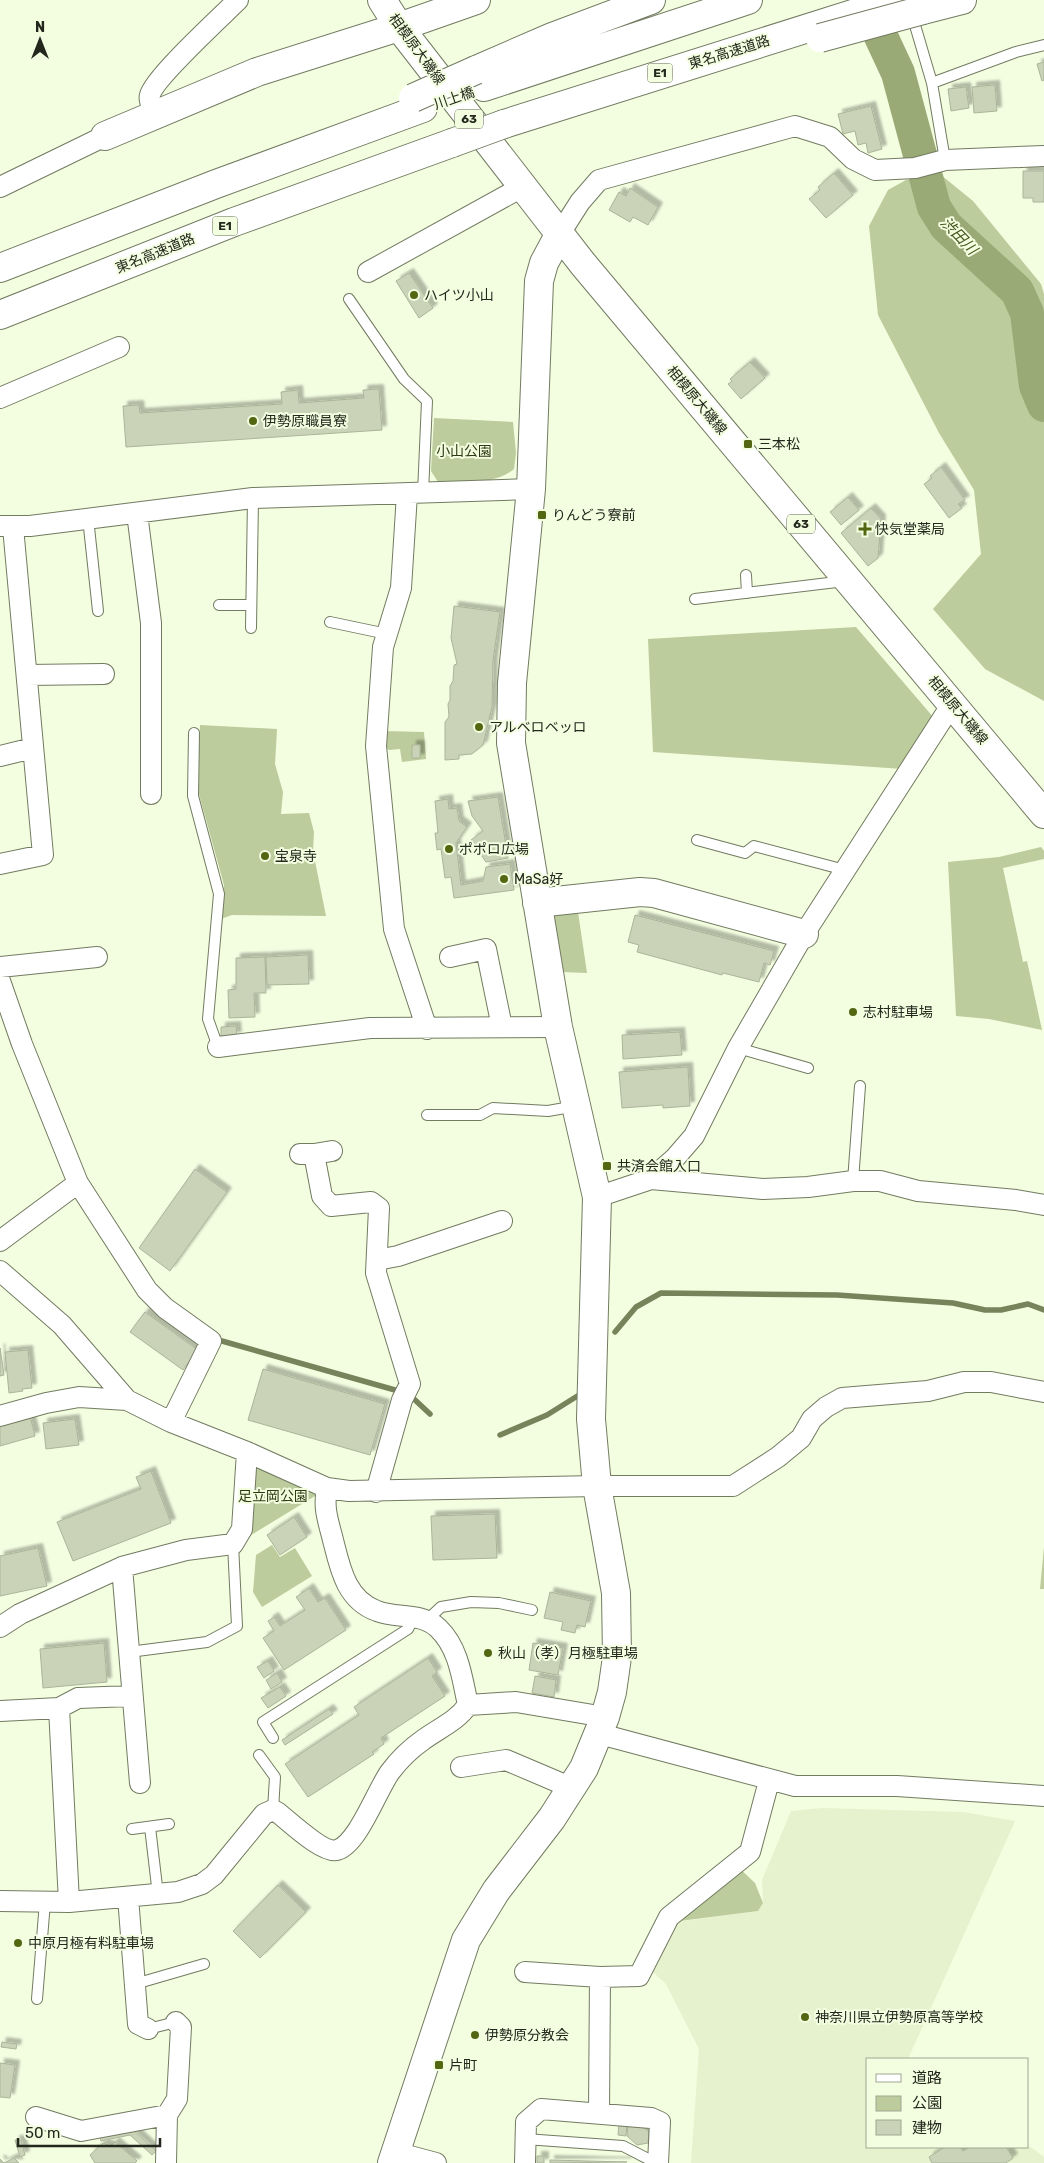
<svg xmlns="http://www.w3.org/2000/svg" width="1044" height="2163" viewBox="0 0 1044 2163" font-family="Rubik,'Noto Sans JP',sans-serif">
	<defs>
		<filter id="shadow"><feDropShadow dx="4.5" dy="-4.5" stdDeviation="1" flood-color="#0004"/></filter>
	</defs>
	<rect width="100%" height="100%" fill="#f3fde0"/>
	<path fill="#e6f2ce" d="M 822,1808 L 963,1812 L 1015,1821 L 908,2059 L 868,2059 L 868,2147 L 1028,2147 L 1028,2145 L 1044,2157 L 1044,2163 L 691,2163 L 699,2049 L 666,1984 L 652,1971 L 676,1922 L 758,1911 L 763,1903 L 762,1880 L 791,1811 Z"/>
	<path fill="#bccc9c" d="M 941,175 L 973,201 L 1041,284 L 1044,294 L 1044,701 L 985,669 L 933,609 L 981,554 L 974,490 L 939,433 L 878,315 L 869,226 L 888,190 L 906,180 Z
		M 434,418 L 513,422 L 516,453 L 514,469 C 493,486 463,481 438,482 L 431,471 Z
		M 856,627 L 934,718 L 903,769 L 653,752 L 648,639 Z
		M 200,725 L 277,729 L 275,764 L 283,792 L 281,814 L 309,813 L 314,832 L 313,851 L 326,916 L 232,915 L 221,919 L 224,885 L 197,787 Z
		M 383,731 L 424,732 L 426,759 L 402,762 L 400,749 L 389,750 L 386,748 Z
		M 1041,847 L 1044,851 L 1044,859 L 1003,868 L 1023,962 L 1027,961 L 1042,1030 L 989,1019 L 956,1016 L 948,862 L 999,857 Z
		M 578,912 L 587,973 L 562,972 L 553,914 Z
		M 262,1466 L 317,1492 L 315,1496 L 248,1537 L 253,1473 Z
		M 272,1545 L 280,1557 L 295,1548 L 312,1576 L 262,1607 L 253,1592 L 256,1555 Z
		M 1044,1547 L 1044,1589 L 1040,1589 Z
		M 737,1866 L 755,1883 L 763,1903 L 758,1911 L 672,1922 Z"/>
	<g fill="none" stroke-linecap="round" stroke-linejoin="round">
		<path stroke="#76835b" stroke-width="5.5" d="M 615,1332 L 636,1307 L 661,1293 L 837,1295 L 953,1303 L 985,1310 L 1001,1310 L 1028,1304 L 1044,1310
			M 222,1341 L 395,1390
			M 414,1399 L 430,1414
			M 500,1435 L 547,1415 L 579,1395"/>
		<path stroke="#9aaa76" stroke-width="34" d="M 864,0 L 898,73 L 934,207 L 946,226 L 1017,291 L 1027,313 L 1036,386 L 1044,405"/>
	</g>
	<path fill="#cad3b7" stroke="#abb499" filter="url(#shadow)" d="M 1044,62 L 1044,80 L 1042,81 L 1037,64 Z
		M 995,85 L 997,111 L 974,113 L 972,87 Z
		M 966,87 L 969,108 L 951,111 L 948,89 Z
		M 871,106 L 882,149 L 868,153 L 866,143 L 858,145 L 855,131 L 843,134 L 838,114 Z
		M 1023,171 L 1044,171 L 1044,202 L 1033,202 L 1033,198 L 1023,198 Z
		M 834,173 L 853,195 L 826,218 L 809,199 L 820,190 L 818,187 Z
		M 630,188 L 658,207 L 648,225 L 633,217 L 630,222 L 609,210 L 619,192 L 626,196 Z
		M 409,273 L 433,308 L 419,318 L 396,281 Z
		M 750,362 L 765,378 L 741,399 L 728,384 L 732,381 L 730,379 Z
		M 379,389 L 382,430 L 126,447 L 123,406 L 139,405 L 140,413 L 282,404 L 281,392 L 298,390 L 299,403 L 364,398 L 363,390 Z
		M 941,467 L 965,500 L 958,504 L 962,508 L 949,518 L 924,484 L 932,478 L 930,476 Z
		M 848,497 L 859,510 L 841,525 L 830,512 Z
		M 871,508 L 881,519 L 878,558 L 868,566 L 841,533 Z
		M 454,606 L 500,612 L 493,660 L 492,707 L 483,745 L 472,754 L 459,755 L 459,759 L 445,760 L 445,722 L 449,717 L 448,704 L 450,700 L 450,686 L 453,681 L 454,665 L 457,664 L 451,638 Z
		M 412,745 L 420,745 L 420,758 L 412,758 Z
		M 498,797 L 508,858 L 486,862 L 471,840 L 483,831 L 472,816 L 468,801 Z
		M 448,799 L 449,809 L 457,808 L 459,821 L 467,827 L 456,843 L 461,885 L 483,881 L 486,867 L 510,864 L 514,890 L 454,898 L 451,877 L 445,878 L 441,849 L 437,850 L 435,833 L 438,833 L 435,801 Z
		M 635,915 L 774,951 L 770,965 L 764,963 L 759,982 L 723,973 L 722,975 L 637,952 L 639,945 L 628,942 Z
		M 308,955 L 309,984 L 267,985 L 266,957 Z
		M 265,957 L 266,993 L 254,993 L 255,1017 L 229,1018 L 228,990 L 236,989 L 236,958 Z
		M 236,1026 L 237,1036 L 221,1037 L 221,1027 Z
		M 680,1032 L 682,1055 L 623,1059 L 622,1035 Z
		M 688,1067 L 690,1106 L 663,1108 L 663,1105 L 622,1108 L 619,1072 Z
		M 195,1169 L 227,1192 L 170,1271 L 139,1248 Z
		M 145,1312 L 198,1350 L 183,1370 L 130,1332 Z
		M 0,1348 L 4,1375 L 0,1376 Z
		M 28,1350 L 32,1388 L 22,1389 L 23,1391 L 9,1393 L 5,1352 Z
		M 263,1369 L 385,1404 L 370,1455 L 248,1420 Z
		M 30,1416 L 35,1436 L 0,1446 L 0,1424 Z
		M 75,1419 L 79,1445 L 46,1449 L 43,1423 Z
		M 151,1471 L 171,1523 L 73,1561 L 57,1522 L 141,1489 L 136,1477 Z
		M 495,1514 L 497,1558 L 433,1560 L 431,1516 Z
		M 294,1517 L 307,1537 L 280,1555 L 267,1535 Z
		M 38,1548 L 47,1586 L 0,1596 L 0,1556 Z
		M 309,1588 L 318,1602 L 325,1598 L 346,1630 L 284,1670 L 263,1638 L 274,1631 L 268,1621 L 274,1617 L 280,1626 L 305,1610 L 296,1597 Z
		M 550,1592 L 591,1601 L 585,1627 L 577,1625 L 575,1633 L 561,1630 L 563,1622 L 544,1618 Z
		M 104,1643 L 107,1682 L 43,1688 L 40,1649 Z
		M 533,1643 L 563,1648 L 558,1675 L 529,1670 Z
		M 428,1658 L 437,1672 L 432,1676 L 445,1696 L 381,1738 L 384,1744 L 372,1752 L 374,1754 L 308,1797 L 285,1764 L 359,1715 L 354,1707 Z
		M 268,1661 L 274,1671 L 264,1678 L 257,1667 Z
		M 277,1673 L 282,1682 L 271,1689 L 266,1680 Z
		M 535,1676 L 556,1680 L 554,1697 L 532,1693 Z
		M 280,1687 L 286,1696 L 268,1708 L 261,1698 Z
		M 329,1709 L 333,1714 L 285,1745 L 282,1740 Z
		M 278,1885 L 306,1912 L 260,1958 L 233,1931 Z
		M 2,2042 L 17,2044 L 16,2049 L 1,2047 Z
		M 0,2063 L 15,2065 L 10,2098 L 0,2097 Z
		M 619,2123 L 627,2123 L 626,2136 L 618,2135 Z
		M 639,2124 L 649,2132 L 648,2143 L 637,2145 L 627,2136 L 628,2125 Z
		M 132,2129 L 156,2151 L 152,2155 L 130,2135 L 101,2141 L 99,2135 Z
		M 15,2140 L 21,2140 L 25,2155 L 20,2157 Z
		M 115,2142 L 137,2161 L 135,2163 L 95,2163 L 90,2155 L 103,2143 L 111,2146 Z
		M 945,2147 L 960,2147 L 963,2151 L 970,2147 L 1006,2147 L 1013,2158 L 1006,2163 L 932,2163 L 929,2157 Z
		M 537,2156 L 544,2156 L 544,2163 L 537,2163 Z
		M 14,2158 L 19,2163 L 0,2163 L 0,2159 L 4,2163 Z
		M 550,2160 L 627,2162 L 550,2163 Z"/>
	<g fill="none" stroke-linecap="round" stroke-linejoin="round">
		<defs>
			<path id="lane" d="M 912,15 L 932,83 L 945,160
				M 932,83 L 1016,52 L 1044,45
				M 349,299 L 404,379 L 427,401 L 423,493
				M 88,518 L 98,611
				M 746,575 L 747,593
				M 695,599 L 845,581
				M 219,605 L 250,605
				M 330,622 L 387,634
				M 251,628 L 253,498
				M 194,733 L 193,796 L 219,894 L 208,1019 L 218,1047
				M 697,840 L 745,853 L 754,846 L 845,870
				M 738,1048 L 808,1068
				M 427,1115 L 480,1115 L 493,1108 L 548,1111 L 576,1106
				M 853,1181 L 860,1086
				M 426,1621 L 441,1607 L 471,1602 L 499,1603 L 532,1610
				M 129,1652 L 207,1642 L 237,1626 L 233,1544
				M 273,1738 L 263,1722 L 408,1629 L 414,1617
				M 259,1755 L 275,1777 L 273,1810
				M 150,1827 L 158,1895
				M 132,1829 L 169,1824
				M 135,1984 L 204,1964
				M 37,1999 L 45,1902
				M 148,2029 L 176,2022
				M 525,2139 L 623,2146 L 656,2163"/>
			<path id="street" d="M 155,113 C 153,108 148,100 150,95 C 154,78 222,16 238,0
				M 0,187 L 105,136
				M 559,235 L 580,202 L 599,180 L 795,126 L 830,137 L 853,159 L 875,170 L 915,168 L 945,160 L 1044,156
				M 368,272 L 522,187
				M 0,398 L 119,347
				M 407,494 L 401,588 L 383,647 L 376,746 L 394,929 L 427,1029
				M 137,513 L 151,623 L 151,794
				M 0,526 L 30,526 L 253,498 L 531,489
				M 27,675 L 104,674
				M 0,756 L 33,748
				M 0,864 L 43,855 L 13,527
				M 450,957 L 486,949 L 502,1027
				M 0,967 L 97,957
				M 0,981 L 22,1044 L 78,1183 L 147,1290 L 165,1308 L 211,1341 L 171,1422
				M 218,1047 L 370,1028 L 558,1027
				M 300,1154 L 314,1154 L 322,1196 L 331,1206 L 371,1202 L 379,1208 L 376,1273 L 410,1384 L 402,1400 L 376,1492
				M 314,1154 L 332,1151
				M 651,1179 L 763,1189 L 808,1187 L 853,1181 L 880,1181 L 918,1191 L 1016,1200 L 1044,1205
				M 597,1197 L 651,1179 L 675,1158 L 694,1136 L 738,1048 L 804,934 L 952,704
				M 0,1241 L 78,1183
				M 377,1260 L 398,1256 L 502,1221
				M 0,1271 L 62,1325 L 127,1400
				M 0,1416 L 46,1403 L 79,1397 L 127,1400 L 171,1422 L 247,1452 L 327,1488 L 349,1491 L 597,1486 L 733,1486 L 778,1457 L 801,1438 L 812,1419 L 826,1407 L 842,1398 L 928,1391 L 964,1382 L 991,1382 L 1044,1392
				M 122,1567 L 140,1783
				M 0,1627 L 20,1614 L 122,1567 L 186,1550 L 233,1544 L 242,1529 L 247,1452
				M 468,1705 L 516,1702 L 605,1717
				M 59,1708 L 69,1902
				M 0,1711 L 59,1708 L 78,1698 L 131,1696
				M 600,1734 L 795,1786 L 897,1786 L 1044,1796
				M 461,1767 L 506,1760 L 572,1788
				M 128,1897 L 138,2024 L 148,2029
				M 0,1901 L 69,1902 L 178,1892 L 202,1884 L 214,1875 L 264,1814 L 273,1810 L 277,1812 C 289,1821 323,1854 337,1850 C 358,1844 377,1790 390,1772 C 399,1760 410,1749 423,1740 C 439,1728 456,1722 468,1705 C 462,1678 459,1648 438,1628 C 421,1612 397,1619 377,1611 C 346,1600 340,1568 333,1540 C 328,1520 323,1508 327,1488
				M 525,1972 L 600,1977 L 639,1976 L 669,1917 L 750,1852 L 769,1781
				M 599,2112 L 600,1977
				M 167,2115 L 177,2099 L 181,2027 L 176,2022
				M 36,2117 L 81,2131 L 167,2115 L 166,2163
				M 395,2152 L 436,2163
				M 525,2163 L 526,2122 L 541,2109 L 651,2118 L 660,2122 L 658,2163"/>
			<path id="secondary" d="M 105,136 L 257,72 L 399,27 L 476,0
				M 537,903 L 640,892 L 654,893 L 804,934
				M 392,2163 L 466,1940 L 496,1891 L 552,1818 L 584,1768 L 605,1717 L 612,1692 L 617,1657 L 616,1593 L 597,1486 L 591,1419 L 597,1197 L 558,1027 L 511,743 L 512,683 L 531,489 L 539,281 L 544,263 L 559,235"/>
			<path id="primary" d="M 382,0 L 399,27 L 583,264 L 1044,814"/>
			<path id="highway" d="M 923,10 L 962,0
				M 476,70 L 552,37 L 651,0
				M 484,87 L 748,0
				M 504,124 L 897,0
				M 0,268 L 216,184 L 423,108
				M 0,315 L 234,222 L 452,143"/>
		</defs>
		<use href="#lane" stroke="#727b61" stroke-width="12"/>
		<use href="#street" stroke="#727b61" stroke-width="22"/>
		<use href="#secondary" stroke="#727b61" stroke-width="30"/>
		<use href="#primary" stroke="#727b61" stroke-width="30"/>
		<use href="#highway" stroke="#727b61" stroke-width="30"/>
		<use href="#lane" stroke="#fff" stroke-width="10"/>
		<use href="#street" stroke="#fff" stroke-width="20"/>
		<use href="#secondary" stroke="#fff" stroke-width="28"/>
		<use href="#primary" stroke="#fff" stroke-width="28"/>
		<use href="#highway" stroke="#fff" stroke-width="28"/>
		<defs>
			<path id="highway-bridge" d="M 820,38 L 923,10
				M 413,98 L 476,70
				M 452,143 L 504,124"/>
		</defs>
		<use href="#highway-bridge" stroke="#727b61" stroke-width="30" stroke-linecap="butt"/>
		<use href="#highway-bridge" stroke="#fff" stroke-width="28"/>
	</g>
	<g fill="#536713" stroke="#f3fde0" stroke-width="2">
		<circle cx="414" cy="295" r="5"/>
		<circle cx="253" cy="421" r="5"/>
		<rect x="743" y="439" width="10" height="10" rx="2.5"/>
		<rect x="537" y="510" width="10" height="10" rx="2.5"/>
		<path d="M862.5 521.5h5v5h5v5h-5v5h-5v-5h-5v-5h5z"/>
		<circle cx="479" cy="727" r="5"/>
		<circle cx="449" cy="849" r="5"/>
		<circle cx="265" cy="856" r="5"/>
		<circle cx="504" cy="879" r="5"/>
		<circle cx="853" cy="1012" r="5"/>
		<rect x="602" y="1161" width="10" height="10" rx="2.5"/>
		<circle cx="488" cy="1653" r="5"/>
		<circle cx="18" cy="1943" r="5"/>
		<circle cx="805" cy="2017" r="5"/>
		<circle cx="475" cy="2035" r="5"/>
		<rect x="434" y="2060" width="10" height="10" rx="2.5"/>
	</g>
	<g text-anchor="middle" stroke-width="4" stroke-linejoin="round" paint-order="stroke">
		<g fill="#f3fde0" stroke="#616757" stroke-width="1">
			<rect x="647.5" y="63.5" width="25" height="19" rx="4"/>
			<rect x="455" y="109.5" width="28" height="19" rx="4"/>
			<rect x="212.5" y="216.5" width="25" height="19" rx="4"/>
			<rect x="787" y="514.5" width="28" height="19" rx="4"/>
		</g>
		<g font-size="12" font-weight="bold" fill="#23271c">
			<text x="660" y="77">E1</text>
			<text x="469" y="123">63</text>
			<text x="225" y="230">E1</text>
			<text x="801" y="528">63</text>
		</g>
		<g font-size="14" fill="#23271c" stroke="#f3fde0">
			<text transform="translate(417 49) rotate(54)" y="5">相模原大磯線</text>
			<text transform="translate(729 52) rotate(-17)" y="5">東名高速道路</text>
			<text transform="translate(454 98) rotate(-19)" y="5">川上橋</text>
			<text transform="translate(155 253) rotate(-22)" y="5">東名高速道路</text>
			<text transform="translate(697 400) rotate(50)" y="5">相模原大磯線</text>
			<text transform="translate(958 710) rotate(50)" y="5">相模原大磯線</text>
		</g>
		<g font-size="14" fill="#23271c" stroke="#f3fde0" text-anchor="start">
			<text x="424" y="300">ハイツ小山</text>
			<text x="263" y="426">伊勢原職員寮</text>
			<text x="758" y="449">三本松</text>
			<text x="552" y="520">りんどう寮前</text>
			<text x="875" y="534">快気堂薬局</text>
			<text x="489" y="732">アルベロベッロ</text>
			<text x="459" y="854">ポポロ広場</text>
			<text x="275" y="861">宝泉寺</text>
			<text x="514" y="884">MaSa好</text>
			<text x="863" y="1017">志村駐車場</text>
			<text x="617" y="1171">共済会館入口</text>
			<text x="498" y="1658">秋山（孝）月極駐車場</text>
			<text x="28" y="1948">中原月極有料駐車場</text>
			<text x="815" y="2022">神奈川県立伊勢原高等学校</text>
			<text x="485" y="2040">伊勢原分教会</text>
			<text x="449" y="2070">片町</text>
		</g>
		<g font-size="14" fill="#2f3a12" stroke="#f3fde0">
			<text x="464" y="456">小山公園</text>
			<text x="273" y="1501">足立岡公園</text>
		</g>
		<g font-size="15" font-style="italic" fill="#45541a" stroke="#f3fde0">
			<text transform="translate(959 236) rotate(46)" y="5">渋田川</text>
		</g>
	</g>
	<rect x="866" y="2058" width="162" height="90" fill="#f3fde0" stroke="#a0a792"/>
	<rect x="876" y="2074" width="25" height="8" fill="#ffffff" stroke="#a0a792"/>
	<text x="912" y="2083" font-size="15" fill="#23271c">道路</text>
	<rect x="876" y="2096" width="25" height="15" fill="#bccc9c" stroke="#a0a792"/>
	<text x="912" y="2108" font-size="15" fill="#23271c">公園</text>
	<rect x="876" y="2120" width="25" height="15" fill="#cad3b7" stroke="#a0a792"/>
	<text x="912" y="2133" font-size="15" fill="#23271c">建物</text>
	<g transform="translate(40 40)" stroke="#f3fde0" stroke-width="4" paint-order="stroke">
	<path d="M0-4L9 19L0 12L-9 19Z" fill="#23271c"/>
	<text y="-8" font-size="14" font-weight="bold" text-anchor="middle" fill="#23271c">N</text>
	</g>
	<path d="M18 2138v8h142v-8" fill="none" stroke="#23271c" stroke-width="2.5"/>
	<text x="25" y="2138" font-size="15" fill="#23271c" stroke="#f3fde0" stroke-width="4" paint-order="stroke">50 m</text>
</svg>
